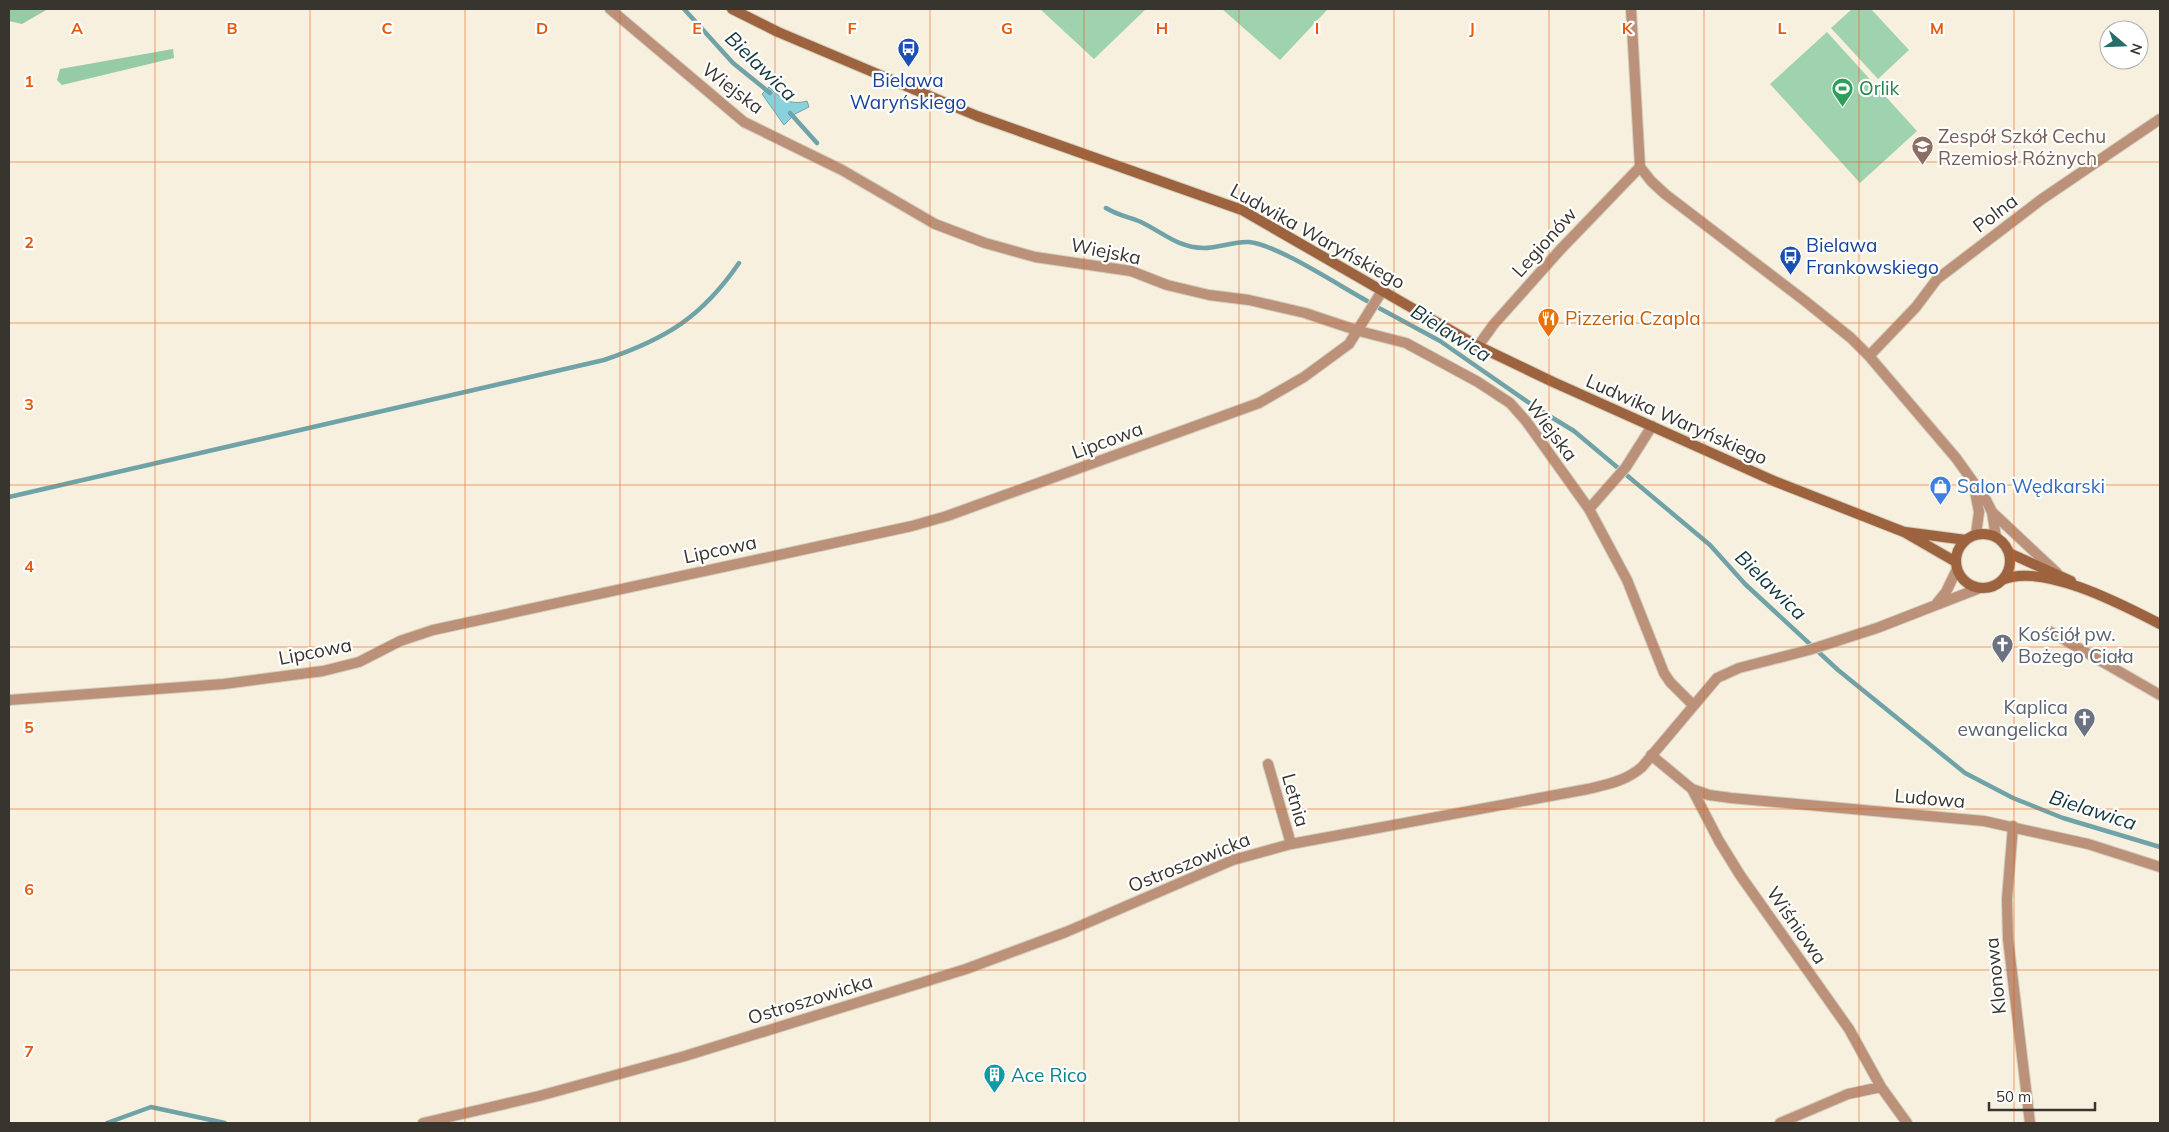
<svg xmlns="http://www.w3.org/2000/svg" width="2169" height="1132" viewBox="0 0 2169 1132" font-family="Mulish,sans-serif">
	<rect width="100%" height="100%" fill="#f7f0de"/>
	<path fill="#9fd2af" d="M 1040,9 L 1146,9 L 1094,59 Z
		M 1222,9 L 1328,9 L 1280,60 Z
		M 1852,9 L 1871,9 L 1909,50 L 1878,79 L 1831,28 Z
		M 1827,32 L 1917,131 L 1860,183 L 1770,84 Z"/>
	<path fill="#95cba6" d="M 9,9 L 48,9 L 22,24 L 9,21 Z
		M 173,49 L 174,58 L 62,85 L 57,80 L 60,69 Z"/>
	<path fill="#87d2dd" stroke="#6fa3a8" d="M 769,87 C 781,98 789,106 807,101 L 809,107 L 795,114 L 784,125 L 762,94 Z"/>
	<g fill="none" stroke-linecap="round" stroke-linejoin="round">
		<path stroke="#6fa3a8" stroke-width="4.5" d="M 684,9 L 733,63 L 770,93
			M 790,113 L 817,143
			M 1106,208 C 1117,215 1129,217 1141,222 C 1162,232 1178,248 1204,248 C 1219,248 1234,241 1249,242 C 1278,245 1341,287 1369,302
			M 1379,308 L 1440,341 L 1538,409 L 1574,431 L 1710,545 L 1745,584 L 1838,670 L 1965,773 L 2013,798 L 2063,818 L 2160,847
			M 9,497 L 604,360 C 666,339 702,317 739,263
			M 107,1123 L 151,1107 L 225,1123"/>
		<defs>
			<path id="minor" d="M 610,9 L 744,122 L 842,170 L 935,224 L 985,243 L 1035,257 L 1131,271 L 1167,285 L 1209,295 L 1249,300 L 1305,313 L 1359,331 L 1406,343 L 1478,382 L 1510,403 L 1526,421 L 1589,509 L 1627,580 L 1664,673 L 1670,682 L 1693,705
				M 1631,9 L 1640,167 L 1651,181 L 1665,194 L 1805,301 L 1851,338 L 1869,356 L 1956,458 L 1986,500 L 1992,512 L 1996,537
				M 1478,346 L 1494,324 L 1560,250 L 1640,167
				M 1869,356 L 1916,307 L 1937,279 L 1949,270 L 2042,199 L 2160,119
				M 1974,486 L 1979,512 L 1976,534
				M 1589,509 L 1626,467 L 1652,426
				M 1992,512 L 2057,573
				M 2049,631 L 2160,695
				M 9,700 L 224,684 L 323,671 L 359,662 L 400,641 L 433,630 L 912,526 L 947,516 L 1259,403 L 1304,377 L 1349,344 L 1382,291
				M 1651,755 L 1692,789 L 1719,841 L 1740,875 L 1849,1029 L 1881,1087 L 1907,1123
				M 1268,764 L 1291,844
				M 1692,789 L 1709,795 L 1731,798 L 1984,821 L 2088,844 L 2160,867
				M 2013,826 L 2007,899 L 2008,939 L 2030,1123
				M 1780,1123 L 1848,1094 L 1881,1087"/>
			<path id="tertiary" d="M 1937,603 L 1946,592 L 1957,569
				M 423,1123 L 539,1096 L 685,1056 L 966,969 L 1066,932 L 1233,860 L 1291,844 L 1588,789 C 1608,784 1626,781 1642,767 L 1717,678 L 1739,668 L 1809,650 L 1877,628 L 1980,588"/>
			<path id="secondary" d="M 732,9 L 778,32 L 977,116 L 1242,210 L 1478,346 L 1553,382 L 1774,481 L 1904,532 L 1956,562
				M 1905,532 L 1966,540
				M1956 561a27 27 0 1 1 54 0a27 27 0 1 1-54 0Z
				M 2009,553 L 2071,581
				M 2002,580 C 2042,562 2123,605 2160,624"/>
		</defs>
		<use href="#minor" stroke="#d5cebe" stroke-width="12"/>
		<use href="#tertiary" stroke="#d5cebe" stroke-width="12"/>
		<use href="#secondary" stroke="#d5cebe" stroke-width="12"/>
		<use href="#minor" stroke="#bb9179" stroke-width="10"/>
		<use href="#tertiary" stroke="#bb9179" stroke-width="10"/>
		<use href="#secondary" stroke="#9d623e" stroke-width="10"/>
	</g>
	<path fill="none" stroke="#e8590c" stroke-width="1" stroke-opacity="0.55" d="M 155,9 L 155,1123M 310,9 L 310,1123M 465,9 L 465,1123M 620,9 L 620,1123M 775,9 L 775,1123M 930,9 L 930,1123M 1084,9 L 1084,1123M 1239,9 L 1239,1123M 1394,9 L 1394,1123M 1549,9 L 1549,1123M 1704,9 L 1704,1123M 1859,9 L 1859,1123M 2014,9 L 2014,1123M 9,162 L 2160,162M 9,323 L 2160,323M 9,485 L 2160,485M 9,647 L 2160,647M 9,809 L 2160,809M 9,970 L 2160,970"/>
	<defs>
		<symbol id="bus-pin" viewBox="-11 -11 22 30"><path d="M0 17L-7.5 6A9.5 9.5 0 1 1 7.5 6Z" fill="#1a4fb4" stroke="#fff"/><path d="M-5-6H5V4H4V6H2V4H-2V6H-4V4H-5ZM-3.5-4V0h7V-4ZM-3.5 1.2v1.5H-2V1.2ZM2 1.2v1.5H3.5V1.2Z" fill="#fff"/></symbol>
		<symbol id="stadium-pin" viewBox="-11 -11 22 30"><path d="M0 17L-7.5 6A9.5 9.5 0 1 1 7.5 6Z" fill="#2e9e5b" stroke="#fff"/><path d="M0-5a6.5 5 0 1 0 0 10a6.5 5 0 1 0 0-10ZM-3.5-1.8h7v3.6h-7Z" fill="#fff"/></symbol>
		<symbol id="school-pin" viewBox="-11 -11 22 30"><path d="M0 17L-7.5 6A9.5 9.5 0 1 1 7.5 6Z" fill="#8d6e63" stroke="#fff"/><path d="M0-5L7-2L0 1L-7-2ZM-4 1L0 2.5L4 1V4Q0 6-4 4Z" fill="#fff"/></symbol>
		<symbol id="restaurant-pin" viewBox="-11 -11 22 30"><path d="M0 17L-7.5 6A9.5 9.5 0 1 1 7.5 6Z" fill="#e8710a" stroke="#fff"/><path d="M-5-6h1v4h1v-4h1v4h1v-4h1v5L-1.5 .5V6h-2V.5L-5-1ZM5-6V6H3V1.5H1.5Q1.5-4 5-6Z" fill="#fff"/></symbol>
		<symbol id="shop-pin" viewBox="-11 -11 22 30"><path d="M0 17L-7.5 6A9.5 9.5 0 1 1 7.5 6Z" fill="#3f7fe0" stroke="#fff"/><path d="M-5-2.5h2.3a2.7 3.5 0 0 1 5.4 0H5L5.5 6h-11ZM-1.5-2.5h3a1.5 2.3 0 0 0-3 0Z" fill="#fff"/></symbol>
		<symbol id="church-pin" viewBox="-11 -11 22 30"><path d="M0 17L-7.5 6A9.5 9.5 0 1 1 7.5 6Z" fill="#6b7280" stroke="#fff"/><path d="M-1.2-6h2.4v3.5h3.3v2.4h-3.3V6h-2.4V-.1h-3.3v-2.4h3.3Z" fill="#fff"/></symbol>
		<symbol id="building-pin" viewBox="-11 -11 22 30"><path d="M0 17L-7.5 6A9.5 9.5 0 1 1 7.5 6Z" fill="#0f9aa8" stroke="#fff"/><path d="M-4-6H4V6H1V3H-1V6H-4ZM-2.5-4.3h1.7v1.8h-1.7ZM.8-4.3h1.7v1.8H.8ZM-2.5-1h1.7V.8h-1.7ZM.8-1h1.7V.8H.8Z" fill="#fff"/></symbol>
	</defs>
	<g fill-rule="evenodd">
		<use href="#bus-pin" x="896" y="36" width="25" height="34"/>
		<use href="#stadium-pin" x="1830" y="76" width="25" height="34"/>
		<use href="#school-pin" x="1910" y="134" width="25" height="34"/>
		<use href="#bus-pin" x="1778" y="244" width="25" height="34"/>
		<use href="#restaurant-pin" x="1536" y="306" width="25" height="34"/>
		<use href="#shop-pin" x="1928" y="474" width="25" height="34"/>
		<use href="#church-pin" x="1990" y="632" width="25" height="34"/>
		<use href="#church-pin" x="2072" y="706" width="25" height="34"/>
		<use href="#building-pin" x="982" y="1062" width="25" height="34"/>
	</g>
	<g text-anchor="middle" stroke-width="4.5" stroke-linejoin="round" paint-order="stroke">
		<g font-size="19" fill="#164399" stroke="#fff">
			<text x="908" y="87">Bielawa<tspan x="908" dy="22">Waryńskiego</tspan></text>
			<text x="1806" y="252" text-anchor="start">Bielawa<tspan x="1806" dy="22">Frankowskiego</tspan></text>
		</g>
		<g font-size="19" fill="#38352e" stroke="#fff">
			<text transform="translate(733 88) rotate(37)" y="7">Wiejska</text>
			<text transform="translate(1995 213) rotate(-37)" y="7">Polna</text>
			<text transform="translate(1318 236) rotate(29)" y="7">Ludwika Waryńskiego</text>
			<text transform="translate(1544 242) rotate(-48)" y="7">Legionów</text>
			<text transform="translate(1106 251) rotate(11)" y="7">Wiejska</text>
			<text transform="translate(1677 419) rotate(24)" y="7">Ludwika Waryńskiego</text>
			<text transform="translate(1552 430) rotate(53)" y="7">Wiejska</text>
			<text transform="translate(1107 440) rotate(-20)" y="7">Lipcowa</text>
			<text transform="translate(720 549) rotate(-12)" y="7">Lipcowa</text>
			<text transform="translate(315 651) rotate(-11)" y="7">Lipcowa</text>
			<text transform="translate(1930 798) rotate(5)" y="7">Ludowa</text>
			<text transform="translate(1296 800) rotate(74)" y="7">Letnia</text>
			<text transform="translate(1189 862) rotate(-22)" y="7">Ostroszowicka</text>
			<text transform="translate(1797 925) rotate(55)" y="7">Wiśniowa</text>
			<text transform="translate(1995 976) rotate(-96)" y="7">Klonowa</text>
			<text transform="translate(810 999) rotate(-17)" y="7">Ostroszowicka</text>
		</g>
		<g font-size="19" fill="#27864d" stroke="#fff" text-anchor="start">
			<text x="1859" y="95">Orlik</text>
		</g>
		<g font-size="19" fill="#785e54" stroke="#fff" text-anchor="start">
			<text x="1938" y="143">Zespół Szkół Cechu<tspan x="1938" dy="22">Rzemiosł Różnych</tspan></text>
		</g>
		<g font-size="19" fill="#c56008" stroke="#fff" text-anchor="start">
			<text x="1565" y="325">Pizzeria Czapla</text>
		</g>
		<g font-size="19" fill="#366cbe" stroke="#fff" text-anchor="start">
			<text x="1957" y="493">Salon Wędkarski</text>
		</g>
		<g font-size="19" fill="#5b616d" stroke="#fff" text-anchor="start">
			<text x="2018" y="641">Kościół pw.<tspan x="2018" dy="22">Bożego Ciała</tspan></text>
			<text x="2068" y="714" text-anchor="end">Kaplica<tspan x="2068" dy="22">ewangelicka</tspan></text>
		</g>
		<g font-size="19" fill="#0d838f" stroke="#fff" text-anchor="start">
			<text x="1011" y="1082">Ace Rico</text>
		</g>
		<g font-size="20" font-style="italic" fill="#13373c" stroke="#fff">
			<text transform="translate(761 66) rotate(44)" y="7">Bielawica</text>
			<text transform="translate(1451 333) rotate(32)" y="7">Bielawica</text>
			<text transform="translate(1771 585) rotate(44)" y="7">Bielawica</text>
			<text transform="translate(2093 810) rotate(18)" y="7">Bielawica</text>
		</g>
	</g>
	<g font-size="16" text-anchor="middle" font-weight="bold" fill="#e8590c" stroke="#fff" stroke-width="4.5" stroke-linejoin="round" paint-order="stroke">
		<text x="77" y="34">A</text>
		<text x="232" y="34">B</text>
		<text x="387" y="34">C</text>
		<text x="542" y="34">D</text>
		<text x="697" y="34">E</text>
		<text x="852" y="34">F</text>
		<text x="1007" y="34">G</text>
		<text x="1162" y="34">H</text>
		<text x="1317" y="34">I</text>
		<text x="1472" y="34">J</text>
		<text x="1627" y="34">K</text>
		<text x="1782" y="34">L</text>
		<text x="1937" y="34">M</text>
		<text x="29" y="87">1</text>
		<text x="29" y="248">2</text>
		<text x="29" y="410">3</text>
		<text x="29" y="572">4</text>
		<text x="29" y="733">5</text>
		<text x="29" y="895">6</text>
		<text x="29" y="1057">7</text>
	</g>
	<rect width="2169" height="1132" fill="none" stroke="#38352e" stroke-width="20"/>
	<g transform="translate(2124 45) rotate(109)"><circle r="24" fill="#ffffff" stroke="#afaeab"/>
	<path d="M0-4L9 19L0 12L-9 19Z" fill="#266f69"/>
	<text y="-8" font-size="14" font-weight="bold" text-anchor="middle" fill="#38352e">N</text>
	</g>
	<path d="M1989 1102v8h106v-8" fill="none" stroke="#38352e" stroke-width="2.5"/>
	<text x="1996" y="1102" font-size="15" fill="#38352e" stroke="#ffffff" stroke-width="4" paint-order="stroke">50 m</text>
</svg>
